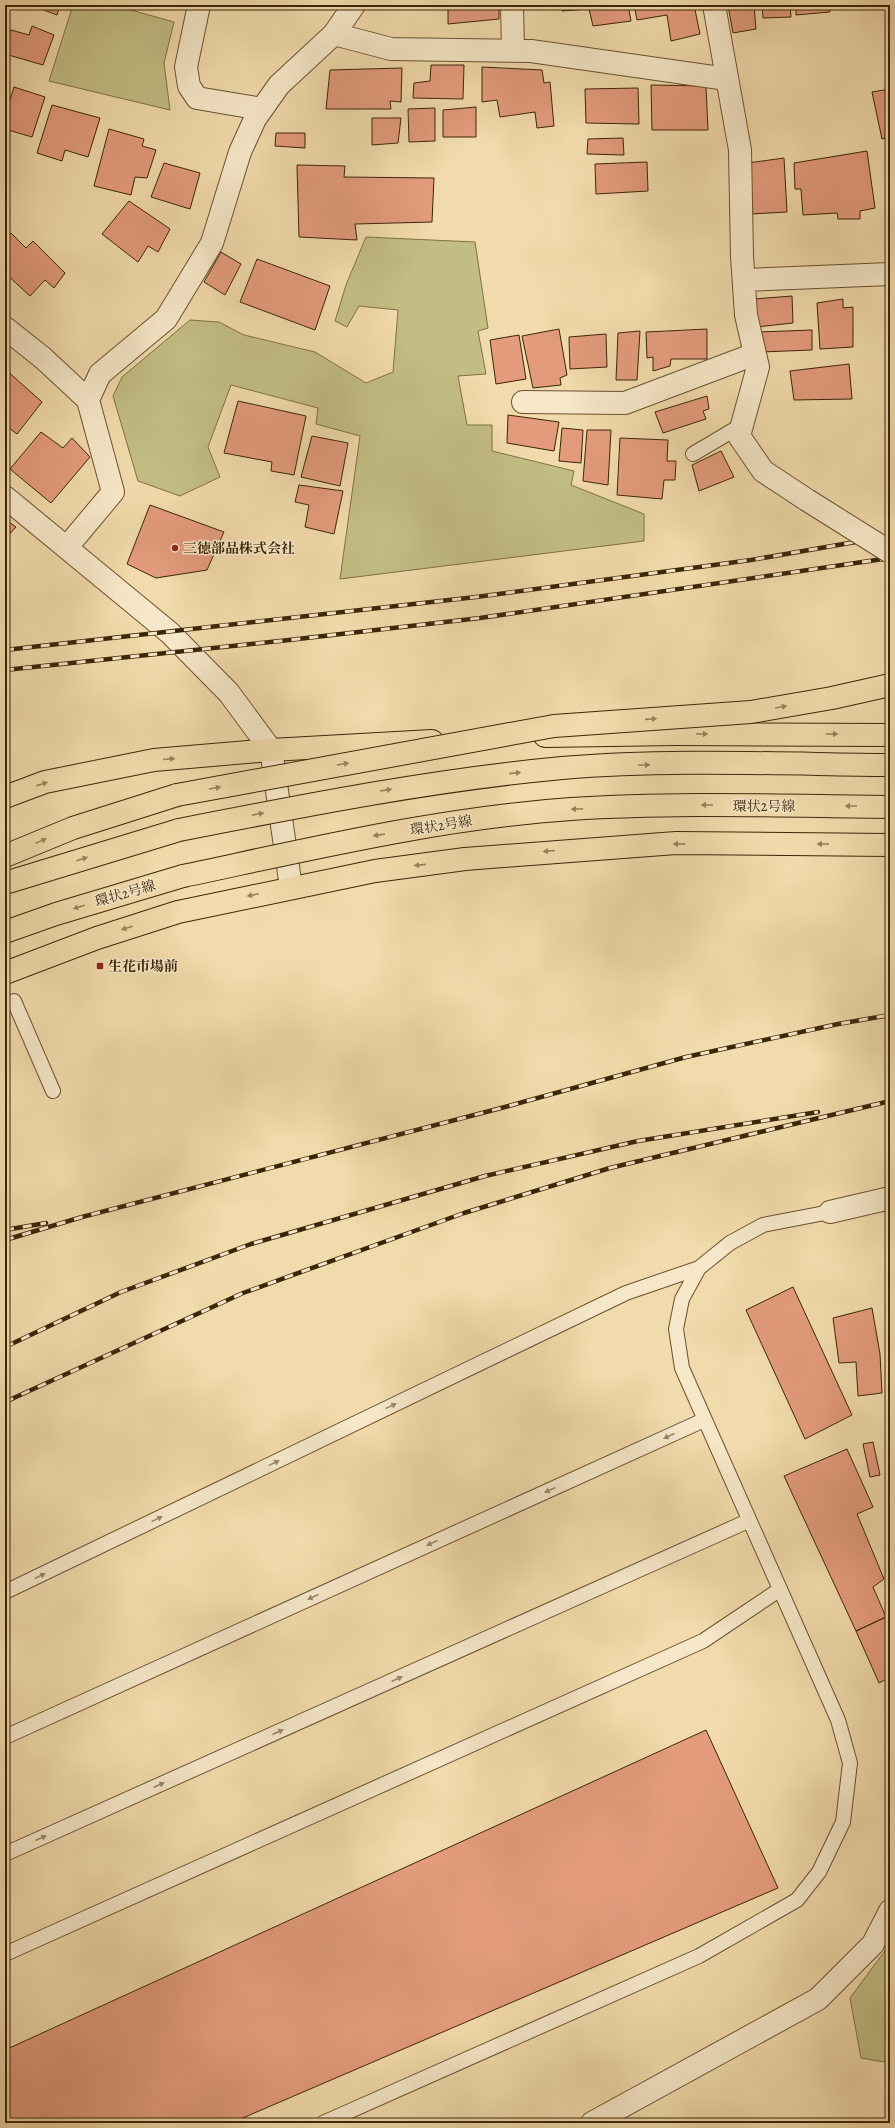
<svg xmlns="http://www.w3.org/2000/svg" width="895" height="2128" viewBox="0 0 895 2128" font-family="Alegreya,'Noto Serif JP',serif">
	<rect width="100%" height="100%" fill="#f1daab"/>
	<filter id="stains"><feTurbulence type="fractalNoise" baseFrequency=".005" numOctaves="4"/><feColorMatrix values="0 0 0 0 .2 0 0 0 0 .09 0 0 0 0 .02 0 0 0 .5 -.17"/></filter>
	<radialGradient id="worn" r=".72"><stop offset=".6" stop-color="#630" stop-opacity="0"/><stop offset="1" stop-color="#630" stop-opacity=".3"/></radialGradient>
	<path fill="#c2bd83" stroke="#7f7145" d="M 73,5 L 113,5 L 174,22 L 164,63 L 170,110 L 49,81 Z
		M 366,237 L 475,242 L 488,328 L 478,331 L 486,374 L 458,376 L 467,425 L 492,425 L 492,451 L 574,471 L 571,485 L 644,514 L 644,541 L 340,579 L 360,436 L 316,424 L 318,408 L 231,385 L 208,447 L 220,477 L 180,496 L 138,481 L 113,396 L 122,377 L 190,320 L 219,322 L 244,335 L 315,352 L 366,383 L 393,372 L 398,310 L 359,306 L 347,327 L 335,321 L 346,285 Z
		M 890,1944 L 890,2063 L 861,2058 L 850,1998 Z"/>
	<path fill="#e39b7c" stroke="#3c2507" d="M 31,5 L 60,5 L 57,15 Z
		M 409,5 L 443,5 L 442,8 L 411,9 Z
		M 448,5 L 499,5 L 499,19 L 448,24 Z
		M 561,5 L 628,5 L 631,21 L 593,26 L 589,9 L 562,11 Z
		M 634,5 L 694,5 L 700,34 L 671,41 L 667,15 L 637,20 Z
		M 728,5 L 754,5 L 756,29 L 733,33 Z
		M 762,5 L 790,5 L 791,17 L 763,18 Z
		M 796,5 L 829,5 L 830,12 L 796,15 Z
		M 32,26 L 54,35 L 43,65 L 5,54 L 5,45 L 11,30 L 29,35 Z
		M 431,65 L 464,65 L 463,99 L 413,98 L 414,83 L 430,81 Z
		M 482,67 L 542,70 L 544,83 L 550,82 L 554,126 L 537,128 L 535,112 L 500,117 L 497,100 L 482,102 Z
		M 402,68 L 401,102 L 390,101 L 391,109 L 326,109 L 330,70 Z
		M 651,85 L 706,86 L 708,130 L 652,130 Z
		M 14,87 L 45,97 L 32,137 L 5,129 L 5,117 Z
		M 638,88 L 639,124 L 586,123 L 585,89 Z
		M 890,89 L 890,137 L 882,139 L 872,92 Z
		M 52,105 L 100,118 L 88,157 L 65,150 L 62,161 L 37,153 Z
		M 476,107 L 476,137 L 443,137 L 443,110 Z
		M 435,108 L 435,141 L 409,142 L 408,109 Z
		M 372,118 L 401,118 L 398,143 L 372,145 Z
		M 109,129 L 144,139 L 142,146 L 156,150 L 147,178 L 135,177 L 131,195 L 94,186 Z
		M 276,133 L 305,133 L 305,148 L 275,146 Z
		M 623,138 L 624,155 L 587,154 L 588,139 Z
		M 867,151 L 875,208 L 860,211 L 860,219 L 838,219 L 837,213 L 803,215 L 801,189 L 795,189 L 794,163 Z
		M 784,158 L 787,212 L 751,214 L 748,163 Z
		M 647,162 L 648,191 L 596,194 L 595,164 Z
		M 164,163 L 200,173 L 190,209 L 151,197 Z
		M 297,165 L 345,166 L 344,177 L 434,178 L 432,222 L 355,224 L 357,240 L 299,237 Z
		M 129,201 L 170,229 L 158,252 L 148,246 L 138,262 L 102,234 Z
		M 11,233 L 26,248 L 33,241 L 65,273 L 54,288 L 45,280 L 30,296 L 5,273 L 5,239 Z
		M 221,252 L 241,264 L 225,295 L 204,282 Z
		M 257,259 L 330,286 L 315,330 L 240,302 Z
		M 792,296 L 793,323 L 756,327 L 754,299 Z
		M 843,299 L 843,308 L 853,307 L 853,347 L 820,349 L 817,303 Z
		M 559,329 L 567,375 L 560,378 L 561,385 L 533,388 L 522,336 Z
		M 707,329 L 707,359 L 671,359 L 670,366 L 653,371 L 653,357 L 647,358 L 646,332 Z
		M 812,330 L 812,350 L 761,352 L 759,332 Z
		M 640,331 L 637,380 L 616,380 L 618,333 Z
		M 606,334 L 607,367 L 570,369 L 569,337 Z
		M 519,335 L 526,379 L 496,384 L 490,340 Z
		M 849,364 L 852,399 L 794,400 L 790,371 Z
		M 5,369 L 42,402 L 17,434 L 5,425 Z
		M 707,396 L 709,409 L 703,411 L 706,419 L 663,433 L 655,412 Z
		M 238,401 L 306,416 L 294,475 L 271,471 L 272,462 L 224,453 Z
		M 508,415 L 559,422 L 554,451 L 507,443 Z
		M 562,428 L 583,430 L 581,463 L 559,461 Z
		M 587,430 L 611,430 L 608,485 L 583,481 Z
		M 41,432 L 63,448 L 72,438 L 90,457 L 51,503 L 10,469 Z
		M 312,436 L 348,443 L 340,486 L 301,477 Z
		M 620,438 L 668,440 L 667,461 L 676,461 L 675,480 L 664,480 L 662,499 L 617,495 Z
		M 721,451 L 734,477 L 699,491 L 692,465 Z
		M 299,485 L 343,491 L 334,534 L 305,527 L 309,505 L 295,502 Z
		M 150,505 L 224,532 L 207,570 L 156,578 L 127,564 Z
		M 5,519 L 16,527 L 5,539 Z
		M 793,1287 L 852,1415 L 805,1439 L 746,1310 Z
		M 872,1308 L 880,1354 L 882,1393 L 858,1396 L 856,1362 L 839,1363 L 833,1318 Z
		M 873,1442 L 880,1475 L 870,1477 L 863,1444 Z
		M 847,1449 L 873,1507 L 857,1514 L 884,1579 L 873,1587 L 886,1617 L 856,1631 L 784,1476 Z
		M 886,1617 L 890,1625 L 890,1677 L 879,1683 L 856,1631 Z
		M 706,1730 L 778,1888 L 231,2123 L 5,2123 L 5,2050 Z"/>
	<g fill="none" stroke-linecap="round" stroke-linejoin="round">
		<defs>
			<path id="service" d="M 693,454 L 742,425
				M 14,1001 L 53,1091
				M 5,1592 L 626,1293 L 699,1268
				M 5,1737 L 704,1420
				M 5,1854 L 748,1521
				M 5,1954 L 703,1641 L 779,1590
				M 323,2123 L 699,1956 L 797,1900 L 819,1872 L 843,1822 L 850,1763 L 838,1720 L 682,1368 L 676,1329 L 682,1299 L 699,1268 L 730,1243 L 763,1225 L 830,1212"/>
			<path id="minor" d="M 199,5 L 186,67 L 189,86 L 197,98 L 262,109
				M 512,5 L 513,51
				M 714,5 L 740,150 L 742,256 L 746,315 L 758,367 L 739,436 L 763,471 L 807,500
				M 334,34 L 391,49 L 531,51 L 727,79
				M 744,280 L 890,274
				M 5,328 L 43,358 L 88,400
				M 523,402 L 625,403 L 755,354
				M 67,547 L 113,492 L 88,400 L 100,374 L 166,319 L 212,243 L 240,152 L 255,119 L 279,85 L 334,34 L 354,5"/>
			<path id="tertiary" d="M 5,497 L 170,633 L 229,693 L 271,750 L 291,887
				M 830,1212 L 890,1198
				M 592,2123 L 818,1999 L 873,1944 L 890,1911"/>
			<path id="primary" d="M 545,736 L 675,734 L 890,735
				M 5,797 L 45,782 L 154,760 L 271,750 L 432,741
				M 5,883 L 179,830
				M 5,932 L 56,914 L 183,876
				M 5,973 L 97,938 L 178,912 L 375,871 L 465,859 L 676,843 L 890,845"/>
			<path id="motorway" d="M 5,856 L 73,828 L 177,795"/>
		</defs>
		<use href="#service" stroke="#695230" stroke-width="16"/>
		<use href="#minor" stroke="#695230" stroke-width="24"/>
		<use href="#tertiary" stroke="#695230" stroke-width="24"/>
		<use href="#primary" stroke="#3c2507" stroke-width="24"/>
		<use href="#motorway" stroke="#3c2507" stroke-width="24"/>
		<use href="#service" stroke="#f6e7c8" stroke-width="14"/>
		<use href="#minor" stroke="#f6e7c8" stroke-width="22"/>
		<use href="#tertiary" stroke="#f6e7c8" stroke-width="22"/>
		<use href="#primary" stroke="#f1daab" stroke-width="22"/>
		<use href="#motorway" stroke="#f1daab" stroke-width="22"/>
		<defs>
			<path id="rail" d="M 5,650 L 476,597 L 751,560 L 890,536
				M 5,670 L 289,640 L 480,618 L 890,558
				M 5,1230 L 46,1223
				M 5,1240 L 82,1217 L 505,1107 L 686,1057 L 838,1024 L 890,1015
				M 5,1347 L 121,1292 L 251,1244 L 485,1176 L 638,1141 L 818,1112
				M 5,1402 L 243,1293 L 464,1213 L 610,1168 L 890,1101"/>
		</defs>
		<use href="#rail" stroke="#3c2507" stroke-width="4.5"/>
		<use href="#rail" stroke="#f6e7c8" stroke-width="3" stroke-dasharray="9" stroke-linecap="butt"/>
		<defs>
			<path id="minor-bridge" d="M 807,500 L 890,552"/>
			<path id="primary-bridge" d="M 179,830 C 306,805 433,780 562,768 C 671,759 781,764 890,765
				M 183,876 C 311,849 440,818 571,809 C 677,802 784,806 890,807"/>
			<path id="motorway-bridge" d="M 177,795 L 554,726 L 751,712 L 832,698 L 890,685"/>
		</defs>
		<use href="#minor-bridge" stroke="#695230" stroke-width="24" stroke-linecap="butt"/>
		<use href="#primary-bridge" stroke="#3c2507" stroke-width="24" stroke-linecap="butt"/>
		<use href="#motorway-bridge" stroke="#3c2507" stroke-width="24" stroke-linecap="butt"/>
		<use href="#minor-bridge" stroke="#f6e7c8" stroke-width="22"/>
		<use href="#primary-bridge" stroke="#f1daab" stroke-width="22"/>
		<use href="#motorway-bridge" stroke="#f1daab" stroke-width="22"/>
	</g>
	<defs><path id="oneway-solid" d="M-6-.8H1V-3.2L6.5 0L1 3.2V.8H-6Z"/></defs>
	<g fill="#968059">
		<use href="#oneway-solid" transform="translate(781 707) rotate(-10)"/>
		<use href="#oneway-solid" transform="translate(651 719) rotate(-4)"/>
		<use href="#oneway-solid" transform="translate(702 734)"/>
		<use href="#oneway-solid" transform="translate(832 734)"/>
		<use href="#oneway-solid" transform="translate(169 759) rotate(-5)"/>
		<use href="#oneway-solid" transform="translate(343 764) rotate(-10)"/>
		<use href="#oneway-solid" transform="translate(644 765) rotate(-3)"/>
		<use href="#oneway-solid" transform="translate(515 773) rotate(-6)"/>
		<use href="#oneway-solid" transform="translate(42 784) rotate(-18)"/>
		<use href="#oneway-solid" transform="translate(215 788) rotate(-10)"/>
		<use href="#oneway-solid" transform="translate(386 790) rotate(-9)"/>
		<use href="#oneway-solid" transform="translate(707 805) rotate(-180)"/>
		<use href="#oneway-solid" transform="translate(851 806) rotate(-180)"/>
		<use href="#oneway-solid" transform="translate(577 809) rotate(178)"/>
		<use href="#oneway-solid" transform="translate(258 814) rotate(-11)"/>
		<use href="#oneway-solid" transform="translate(379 835) rotate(171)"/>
		<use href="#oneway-solid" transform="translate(41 841) rotate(-22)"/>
		<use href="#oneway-solid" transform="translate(679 844) rotate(179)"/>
		<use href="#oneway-solid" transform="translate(823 844) rotate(-180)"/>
		<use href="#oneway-solid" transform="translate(549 851) rotate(175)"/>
		<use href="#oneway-solid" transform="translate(82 859) rotate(-17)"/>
		<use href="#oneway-solid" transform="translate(420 865) rotate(173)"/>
		<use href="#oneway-solid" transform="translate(253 895) rotate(168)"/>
		<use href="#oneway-solid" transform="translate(79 907) rotate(164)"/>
		<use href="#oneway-solid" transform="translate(127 928) rotate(162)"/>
	</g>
	<g fill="#998668">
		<use href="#oneway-solid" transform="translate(391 1406) rotate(-26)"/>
		<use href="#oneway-solid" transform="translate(669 1436) rotate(156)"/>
		<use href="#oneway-solid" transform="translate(274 1463) rotate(-26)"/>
		<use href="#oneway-solid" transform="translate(550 1490) rotate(156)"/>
		<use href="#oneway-solid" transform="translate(157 1519) rotate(-26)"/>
		<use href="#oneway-solid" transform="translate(432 1543) rotate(156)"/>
		<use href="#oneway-solid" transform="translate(40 1576) rotate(-26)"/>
		<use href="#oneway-solid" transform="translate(313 1597) rotate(156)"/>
		<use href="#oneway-solid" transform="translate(397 1679) rotate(-24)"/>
		<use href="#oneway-solid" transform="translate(278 1732) rotate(-24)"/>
		<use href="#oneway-solid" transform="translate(159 1785) rotate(-24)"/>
		<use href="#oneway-solid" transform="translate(41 1838) rotate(-24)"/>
	</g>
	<g fill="#8f2418" stroke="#f6e7c8" stroke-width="1.5">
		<circle cx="175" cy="548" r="4"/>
		<rect x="96" y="962" width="8" height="8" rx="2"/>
	</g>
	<g text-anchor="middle" stroke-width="3" stroke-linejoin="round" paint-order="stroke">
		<g font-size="14" font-weight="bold" fill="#3c2507" stroke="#f6e7c8" text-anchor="start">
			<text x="183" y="553">三徳部品株式会社</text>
			<text x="108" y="971">生花市場前</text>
		</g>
		<g font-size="14" fill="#3c2507" stroke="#f6e7c8">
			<text x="764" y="811">環状2号線</text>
			<text transform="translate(441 825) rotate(-9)" y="5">環状2号線</text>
			<text transform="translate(125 893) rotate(-16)" y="5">環状2号線</text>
		</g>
	</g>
	<rect width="895" height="2128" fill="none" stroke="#f1daab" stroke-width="20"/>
	<rect x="6" y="6" width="883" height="2116" fill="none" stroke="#3c2507" stroke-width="2"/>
	<rect x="10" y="10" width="875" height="2108" fill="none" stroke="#3c2507"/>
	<rect width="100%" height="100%" filter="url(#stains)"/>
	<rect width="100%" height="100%" fill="url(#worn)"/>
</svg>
